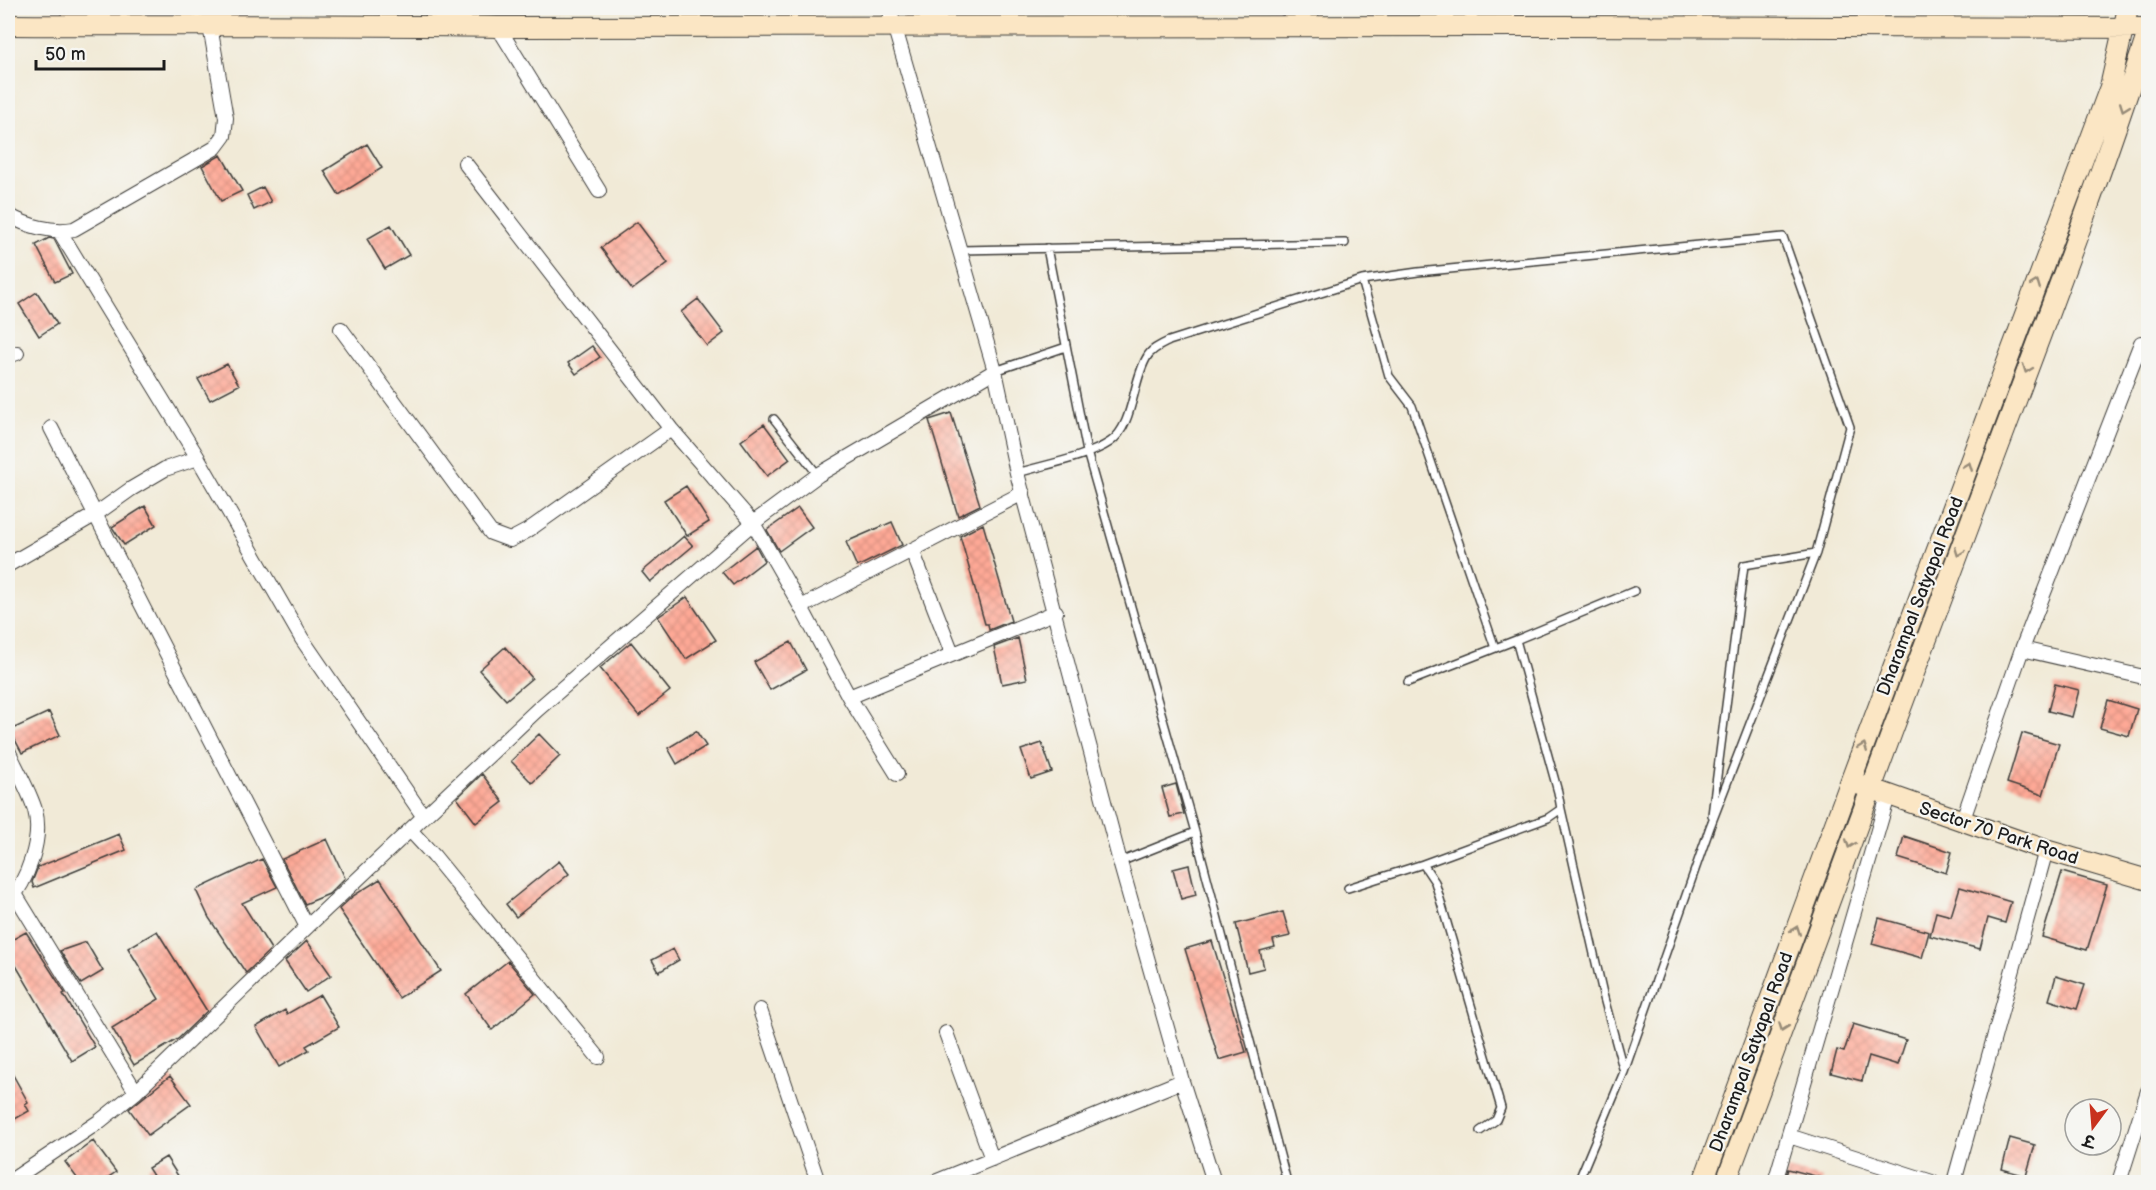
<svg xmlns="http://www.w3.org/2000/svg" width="2156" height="1190" viewBox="0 0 2156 1190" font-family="'Balsamiq Sans','Playpen Sans Deva',sans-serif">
	<defs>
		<pattern id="building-cross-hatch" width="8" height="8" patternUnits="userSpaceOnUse" patternTransform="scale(1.5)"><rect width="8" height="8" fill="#fea996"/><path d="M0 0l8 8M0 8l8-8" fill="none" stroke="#d99181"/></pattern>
	</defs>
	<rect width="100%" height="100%" fill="#f6f6f2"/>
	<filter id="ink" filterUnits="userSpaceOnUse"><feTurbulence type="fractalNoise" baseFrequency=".0167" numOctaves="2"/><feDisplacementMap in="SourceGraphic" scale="12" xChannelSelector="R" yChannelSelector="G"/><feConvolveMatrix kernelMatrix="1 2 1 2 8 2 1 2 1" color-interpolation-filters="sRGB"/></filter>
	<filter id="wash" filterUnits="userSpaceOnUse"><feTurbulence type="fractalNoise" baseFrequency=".008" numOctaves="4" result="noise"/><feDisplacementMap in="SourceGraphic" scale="24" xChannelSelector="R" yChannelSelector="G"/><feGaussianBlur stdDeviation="1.35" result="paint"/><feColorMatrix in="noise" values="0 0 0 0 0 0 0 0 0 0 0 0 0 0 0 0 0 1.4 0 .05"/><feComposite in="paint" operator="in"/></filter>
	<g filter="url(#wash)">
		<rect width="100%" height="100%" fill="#f1ead7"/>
		<g id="blocks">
			<path fill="url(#building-cross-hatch)" d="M 367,144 L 382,168 L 339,195 L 324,171 Z
				M 221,155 L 242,191 L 221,201 L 202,166 Z
				M 263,187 L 271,202 L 254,210 L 247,195 Z
				M 637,222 L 668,263 L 632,290 L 601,248 Z
				M 391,225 L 409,255 L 385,269 L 367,239 Z
				M 49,238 L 54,239 L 72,274 L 55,282 L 36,245 Z
				M 37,292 L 57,324 L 39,336 L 19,304 Z
				M 698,299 L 724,333 L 707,346 L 681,312 Z
				M 592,346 L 600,357 L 576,374 L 568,363 Z
				M 227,364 L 239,385 L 210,400 L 198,379 Z
				M 951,413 L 980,505 L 958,516 L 929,420 Z
				M 764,424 L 790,459 L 767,476 L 741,441 Z
				M 686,486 L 709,522 L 687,536 L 664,500 Z
				M 145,506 L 156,525 L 124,545 L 112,527 Z
				M 798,508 L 812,527 L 779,551 L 767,530 Z
				M 892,522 L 902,545 L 857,567 L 846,542 Z
				M 983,524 L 1011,621 L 989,630 L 988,624 L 985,624 L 960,536 Z
				M 684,536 L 693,546 L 650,582 L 642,572 Z
				M 756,546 L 764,561 L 733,585 L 722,572 Z
				M 687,597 L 716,640 L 686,659 L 658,617 Z
				M 1018,638 L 1027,679 L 1002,684 L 994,647 Z
				M 631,642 L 670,691 L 639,716 L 600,668 Z
				M 791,642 L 806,670 L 770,690 L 754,662 Z
				M 505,647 L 532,678 L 506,700 L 479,670 Z
				M 2055,684 L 2079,690 L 2072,717 L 2048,711 Z
				M 2108,700 L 2137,709 L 2129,736 L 2100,728 Z
				M 49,712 L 60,735 L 22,753 L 10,730 Z
				M 696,731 L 706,746 L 677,764 L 668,748 Z
				M 2022,733 L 2059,744 L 2043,795 L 2007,783 Z
				M 539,734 L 560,756 L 532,783 L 511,761 Z
				M 1042,743 L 1052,772 L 1031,779 L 1021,750 Z
				M 482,774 L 503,802 L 476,823 L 457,798 Z
				M 1176,784 L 1184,814 L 1170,817 L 1162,788 Z
				M 119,834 L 126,850 L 34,888 L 32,882 L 38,867 Z
				M 1904,836 L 1952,852 L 1946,873 L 1898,858 Z
				M 327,839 L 345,878 L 329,894 L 305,904 L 282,859 Z
				M 262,859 L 277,887 L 242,903 L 271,949 L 246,973 L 209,918 L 196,890 Z
				M 559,861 L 569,874 L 516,917 L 506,904 Z
				M 1189,865 L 1196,895 L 1181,899 L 1173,869 Z
				M 2062,872 L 2107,885 L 2087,950 L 2042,937 Z
				M 380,879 L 441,971 L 399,998 L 339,909 L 353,896 Z
				M 1960,887 L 2011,902 L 2005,923 L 1988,918 L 1980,949 L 1930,936 L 1936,912 L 1951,916 Z
				M 1283,912 L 1290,936 L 1273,940 L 1275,947 L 1260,951 L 1264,968 L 1248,972 L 1236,924 Z
				M 1879,918 L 1929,932 L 1922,958 L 1872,944 Z
				M 157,931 L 207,1011 L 178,1039 L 134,1065 L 112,1028 L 159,999 L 128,948 Z
				M 26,932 L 65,993 L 63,994 L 95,1047 L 72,1061 L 8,952 L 8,942 Z
				M 307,941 L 331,975 L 306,992 L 285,961 Z
				M 1212,941 L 1246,1052 L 1219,1060 L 1185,949 Z
				M 86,942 L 103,971 L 81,984 L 60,951 Z
				M 673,949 L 679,960 L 659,972 L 652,960 Z
				M 508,961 L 535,994 L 492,1030 L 466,994 Z
				M 2056,976 L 2085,985 L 2077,1009 L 2049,1000 Z
				M 320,995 L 339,1027 L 306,1046 L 309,1050 L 279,1067 L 256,1027 L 285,1010 L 287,1014 Z
				M 1853,1024 L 1906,1040 L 1898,1065 L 1869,1056 L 1862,1081 L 1831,1073 L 1837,1050 L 1844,1052 Z
				M 8,1066 L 28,1102 L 25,1104 L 29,1111 L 8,1123 Z
				M 170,1076 L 191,1104 L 148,1135 L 129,1109 Z
				M 2010,1138 L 2035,1145 L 2026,1176 L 2002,1169 Z
				M 93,1141 L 116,1172 L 101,1182 L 80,1182 L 65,1162 Z
				M 166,1157 L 182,1182 L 157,1182 L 148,1168 Z
				M 1788,1169 L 1823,1178 L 1822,1182 L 1784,1182 Z"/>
		</g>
	</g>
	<g filter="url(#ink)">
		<use href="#blocks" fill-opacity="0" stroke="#3c3b38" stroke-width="1.5"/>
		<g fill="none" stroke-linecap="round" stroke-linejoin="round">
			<defs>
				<path id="lane" d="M 1047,248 L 1087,452 L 1195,832
					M 960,250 L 1345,243
					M 1362,280 L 1389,376 L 1412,406 L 1495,648
					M 995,371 L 1066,347
					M 774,419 L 818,475
					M 1017,473 C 1044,465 1088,457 1110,442 C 1134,426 1132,381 1147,357 C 1151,349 1161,345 1169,341 L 1362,280 L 1418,272 L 1783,237 L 1850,427 L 1816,553 L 1710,827 L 1624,1072 L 1578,1182
					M 1408,682 L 1516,640 L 1634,591
					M 1561,809 L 1604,998 L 1624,1072
					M 1712,815 L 1744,565 L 1816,553
					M 1120,862 L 1195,832 L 1287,1182
					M 1348,888 L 1423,864
					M 1480,1131 L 1496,1120 L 1501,1108 L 1435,882 L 1423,864 L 1548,818 L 1561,809 L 1558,792 L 1516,640"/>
				<path id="street" d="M 889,8 L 995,371 L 1017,473 L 1120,862 L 1182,1081 L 1214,1182
					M 498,27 L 599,191
					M 465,163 L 671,429 L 753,523 L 801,607 L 849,697 L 897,774
					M 8,215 C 27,226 52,233 74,229 L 215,148 L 224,136 L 226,118 L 210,26
					M 60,232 L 198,458 L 302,639 L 424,817
					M 341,329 L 491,533 L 510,540 L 527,531 L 671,429
					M 8,356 L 17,353
					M 51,428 L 307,927
					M 912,550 L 952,653
					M 8,565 L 96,514 L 131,489 L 165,469 L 198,458
					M 801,607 L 1023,493
					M 2022,649 L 2148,678
					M 849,697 L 1056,612
					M 8,750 C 16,769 29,790 35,810 C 43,840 27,881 8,903
					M 1962,822 L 2022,649 L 2141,343
					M 410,830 L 434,856 L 598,1057
					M 15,894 L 136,1092
					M 760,1010 L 818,1182
					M 946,1033 L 992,1159
					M 1789,1136 L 1932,1182
					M 9,1182 L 100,1121 L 136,1092 L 307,927 L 537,710 L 753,523 L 818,475 L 995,371
					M 935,1182 L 1182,1081
					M 1775,1182 L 1888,796
					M 1954,1182 L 2046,850
					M 2119,1182 L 2148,1091"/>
				<path id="secondary" d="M 8,25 C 171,26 334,24 498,27 L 1557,26 L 2148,28
					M 1858,784 L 2046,850 L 2148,880
					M 1703,1182 L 1851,780 L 2110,87 L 2128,8
					M 1726,1182 C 1807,961 1889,739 1972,518 C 2032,357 2095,196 2148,32"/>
			</defs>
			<use href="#lane" stroke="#3c3b38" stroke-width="10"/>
			<use href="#street" stroke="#3c3b38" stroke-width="16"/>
			<use href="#secondary" stroke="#3c3b38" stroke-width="22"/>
			<use href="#lane" stroke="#fff" stroke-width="7"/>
			<use href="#street" stroke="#fff" stroke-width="14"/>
			<use href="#secondary" stroke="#fbe6c4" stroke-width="20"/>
		</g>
		<defs><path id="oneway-chevron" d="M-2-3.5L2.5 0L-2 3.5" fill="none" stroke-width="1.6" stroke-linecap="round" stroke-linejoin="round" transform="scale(1.5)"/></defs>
		<g stroke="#978b78">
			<use href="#oneway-chevron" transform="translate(2124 107) rotate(110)"/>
			<use href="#oneway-chevron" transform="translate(2036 284) rotate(-69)"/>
			<use href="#oneway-chevron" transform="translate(2027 369) rotate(111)"/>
			<use href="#oneway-chevron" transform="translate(1968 466) rotate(-69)"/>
			<use href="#oneway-chevron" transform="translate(1959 552) rotate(111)"/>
			<use href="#oneway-chevron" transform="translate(1863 747) rotate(-69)"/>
			<use href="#oneway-chevron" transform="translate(1850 844) rotate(110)"/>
			<use href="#oneway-chevron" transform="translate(1796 930) rotate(-70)"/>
			<use href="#oneway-chevron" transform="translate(1783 1027) rotate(110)"/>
		</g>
	</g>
	<g text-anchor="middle" stroke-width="4.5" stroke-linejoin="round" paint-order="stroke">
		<g font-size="18" fill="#1c1c1c" stroke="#f6f6f2">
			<text transform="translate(1920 596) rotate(-69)" y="6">Dharampal Satyapal Road</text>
			<text transform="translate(1999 833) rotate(18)" y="6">Sector 70 Park Road</text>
			<text transform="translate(1751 1052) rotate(-70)" y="6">Dharampal Satyapal Road</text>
		</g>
	</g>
	<rect width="2156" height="1190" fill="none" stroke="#f6f6f2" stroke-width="30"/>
	<g transform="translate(2093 1127) rotate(196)"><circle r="28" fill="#f6f6f2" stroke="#9f9f9c" stroke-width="1.5"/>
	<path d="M0-4.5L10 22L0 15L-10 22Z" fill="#c8321e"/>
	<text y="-9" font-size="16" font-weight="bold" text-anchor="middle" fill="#1c1c1c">उ</text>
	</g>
	<path d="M36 60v9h128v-9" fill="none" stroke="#1c1c1c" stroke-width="3"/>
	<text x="45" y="60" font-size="18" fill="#1c1c1c" stroke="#f6f6f2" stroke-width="4.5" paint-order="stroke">50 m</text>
</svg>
